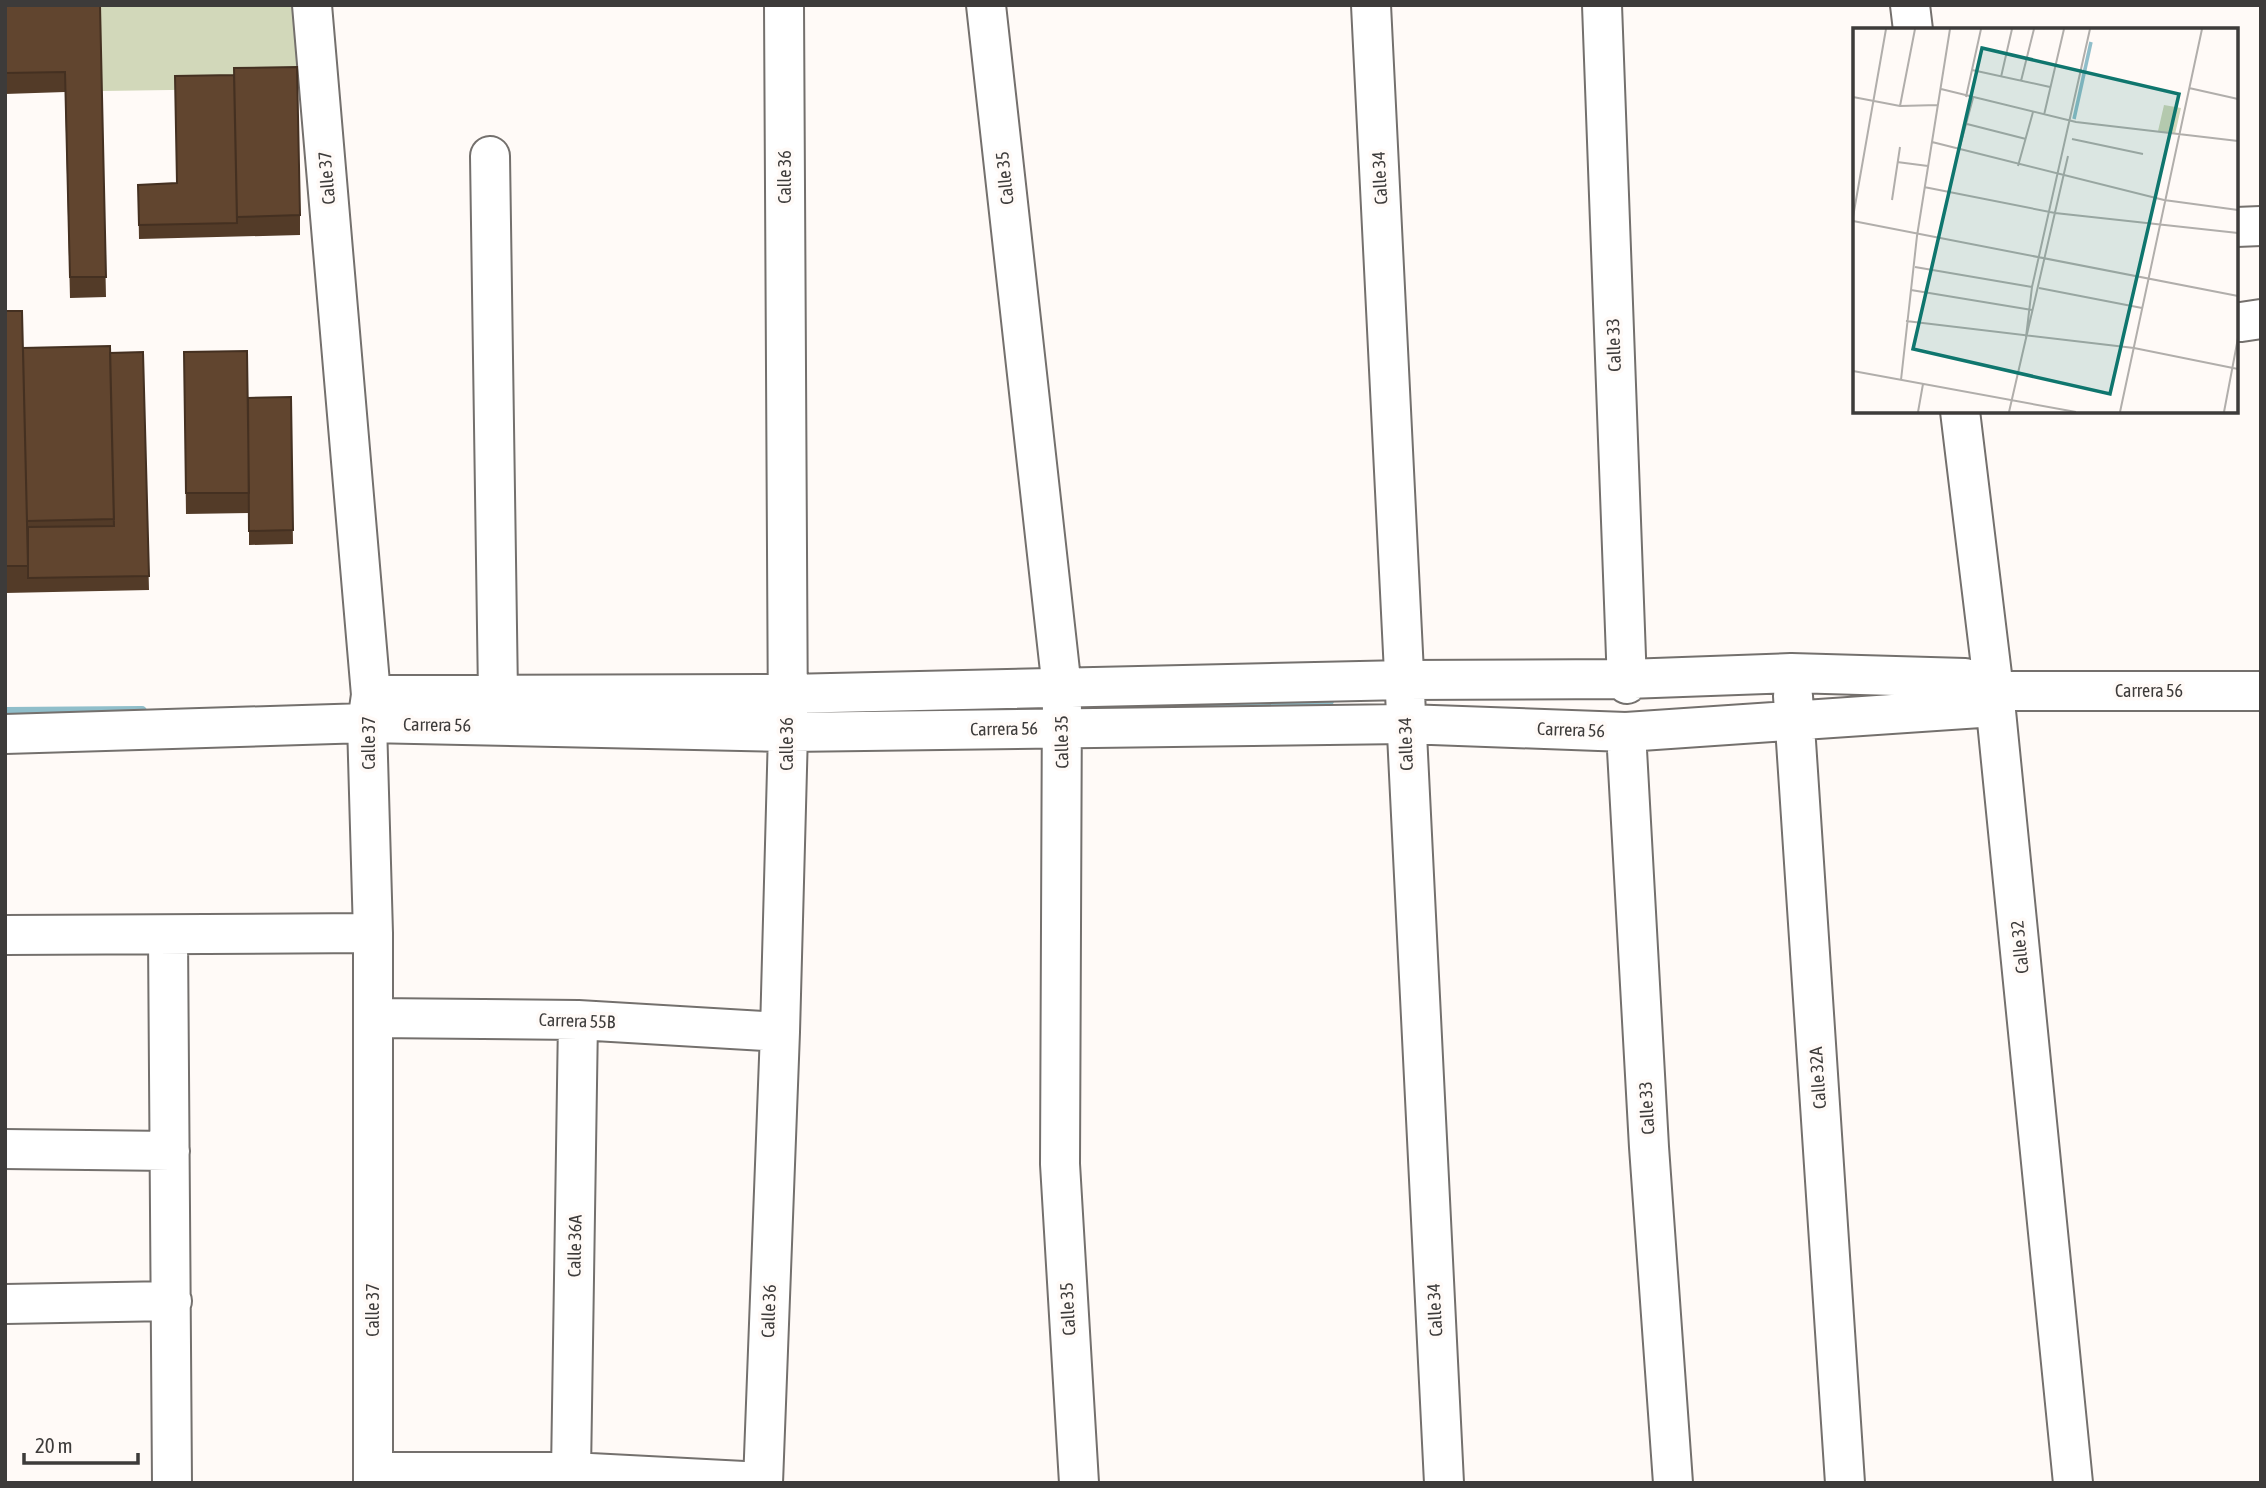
<svg xmlns="http://www.w3.org/2000/svg" width="2266" height="1488" viewBox="0 0 2266 1488" font-family="'Asap Condensed',sans-serif">
	<rect width="100%" height="100%" fill="#fffaf7"/>
	<path fill="#d2d8ba" d="M 100,5 L 295,5 L 297,88 L 102,91 Z"/>
	<g fill="none" stroke-linecap="round" stroke-linejoin="round">
		<path stroke="#90beca" stroke-width="10" d="M 1135,709 L 1329,701
			M 5,712 L 142,711"/>
		<defs>
			<path id="minor" d="M 312,5 L 371,695 L 367,723 L 373,933 L 373,1483
				M 986,5 L 1062,689 L 1060,1164 L 1079,1483
				M 1371,5 L 1444,1483
				M 1602,5 L 1627,684
				M 1910,5 L 1913,30
				M 490,156 L 498,694
				M 2236,227 L 2261,226
				M 2241,322 L 2261,319
				M 1960,411 L 1994,691 L 2073,1483
				M 371,695 L 787,694 L 1405,680 L 1627,679 L 1791,673 L 1965,678 L 1994,691 L 2261,691
				M 1793,696 L 1845,1483
				M 1626,732 L 1649,1147 L 1673,1483
				M 5,734 L 367,723 L 788,732 L 1405,724 L 1626,732 L 1980,708 L 1994,691
				M 5,935 L 373,933
				M 168,936 L 172,1483
				M 374,1018 L 578,1020 L 780,1032
				M 5,1149 L 170,1151
				M 5,1304 L 172,1301
				M 373,1472 L 571,1472 L 763,1482
				M 571,1472 L 578,1020
				M 763,1483 L 780,1032 L 788,732 L 784,5"/>
		</defs>
		<use href="#minor" stroke="#74706d" stroke-width="42"/>
		<use href="#minor" stroke="#fff" stroke-width="38"/>
	</g>
	<path fill="#533b28" d="M 5,5 L 100,5 L 106,297 L 70,298 L 65,92 L 5,94 Z
		M 138,185 L 300,215 L 300,235 L 139,239 Z
		M 5,311 L 23,348 L 110,353 L 143,352 L 149,590 L 5,593 Z
		M 184,352 L 248,432 L 291,397 L 293,544 L 249,545 L 249,513 L 186,514 Z"/>
	<path fill="#61452f" stroke="#443021" stroke-width="2" d="M 5,5 L 100,5 L 106,277 L 70,277 L 65,72 L 5,73 Z
		M 297,67 L 300,215 L 237,217 L 234,68 Z
		M 234,75 L 237,223 L 139,225 L 138,185 L 177,183 L 175,76 Z
		M 5,311 L 22,311 L 28,566 L 5,566 Z
		M 110,346 L 114,519 L 27,521 L 23,348 Z
		M 247,351 L 249,493 L 186,493 L 184,352 Z
		M 143,352 L 149,576 L 28,578 L 28,527 L 114,526 L 110,353 Z
		M 291,397 L 293,530 L 249,531 L 248,398 Z"/>
	<g text-anchor="middle" stroke-width="7" stroke-linejoin="round" paint-order="stroke">
		<g font-size="18" fill="#3d3b3a" stroke="#fffaf7">
			<text transform="translate(785 177) rotate(-90)" y="6">Calle 36</text>
			<text transform="translate(327 178) rotate(-95)" y="6">Calle 37</text>
			<text transform="translate(1005 178) rotate(-96)" y="6">Calle 35</text>
			<text transform="translate(1380 178) rotate(-93)" y="6">Calle 34</text>
			<text transform="translate(1614 345) rotate(-92)" y="6">Calle 33</text>
			<text x="2149" y="697">Carrera 56</text>
			<text transform="translate(437 725) rotate(1)" y="6">Carrera 56</text>
			<text transform="translate(1004 729) rotate(-1)" y="6">Carrera 56</text>
			<text transform="translate(1571 730) rotate(2)" y="6">Carrera 56</text>
			<text transform="translate(1062 742) rotate(-91)" y="6">Calle 35</text>
			<text transform="translate(369 743) rotate(-90)" y="6">Calle 37</text>
			<text transform="translate(787 744) rotate(-90)" y="6">Calle 36</text>
			<text transform="translate(1406 744) rotate(-92)" y="6">Calle 34</text>
			<text transform="translate(2020 947) rotate(-96)" y="6">Calle 32</text>
			<text transform="translate(577 1021) rotate(2)" y="6">Carrera 55B</text>
			<text transform="translate(1818 1078) rotate(-94)" y="6">Calle 32A</text>
			<text transform="translate(1647 1108) rotate(-93)" y="6">Calle 33</text>
			<text transform="translate(575 1246) rotate(-89)" y="6">Calle 36A</text>
			<text transform="translate(1068 1309) rotate(-93)" y="6">Calle 35</text>
			<text transform="translate(373 1310) rotate(-90)" y="6">Calle 37</text>
			<text transform="translate(1435 1310) rotate(-93)" y="6">Calle 34</text>
			<text transform="translate(769 1311) rotate(-88)" y="6">Calle 36</text>
		</g>
	</g>
	<g transform="translate(1853 28)">
		<rect width="385" height="385" fill="#fffaf7"/>
		<path d="M 311,77 L 328,80 L 322,106 L 305,103 Z" fill="#d2d8ba"/>
		<path fill="none" stroke="#90beca" stroke-width="3.5" d="M 221,91 L 238,14"/>
		<path fill="none" stroke="#b1aeab" stroke-width="2" d="M 119,42 L 197,59M 148,49 L 159,1M 168,53 L 181,1M 336,60 L 385,71M 88,61 L 223,94 L 385,113M 0,69 L 47,78 L 85,77M 113,69 L 128,1M 47,78 L 62,1M 191,87 L 211,1M 114,96 L 173,111M 219,111 L 290,126M 79,114 L 311,172 L 385,182M 106,122 L 120,70M 44,134 L 75,138M 165,138 L 180,84M 71,159 L 202,185 L 385,205M 39,172 L 47,119M 0,189 L 33,1M 0,193 L 385,268M 62,239 L 179,259M 186,260 L 289,280M 58,262 L 179,282M 53,293 L 281,320 L 385,341M 173,309 L 179,259 L 237,1M 0,343 L 223,384M 48,352 L 64,208 L 97,1M 65,384 L 70,356M 156,384 L 215,128M 267,384 L 349,1M 371,384 L 385,310"/>
		<path fill="#0f766e" fill-opacity="0.15" stroke="#0f766e" stroke-width="3.5" d="M 129,20 L 326,66 L 257,366 L 60,321 Z"/>
		<rect width="385" height="385" fill="none" stroke="#3d3b3a" stroke-width="3.5"/>
	</g>
	<rect width="2266" height="1488" fill="none" stroke="#3d3b3a" stroke-width="14"/>
	<path d="M24 1453v10h114v-10" fill="none" stroke="#3d3b3a" stroke-width="3.5"/>
	<text x="35" y="1453" font-size="21" fill="#3d3b3a" stroke="#fffaf7" stroke-width="5" paint-order="stroke">20 m</text>
</svg>
